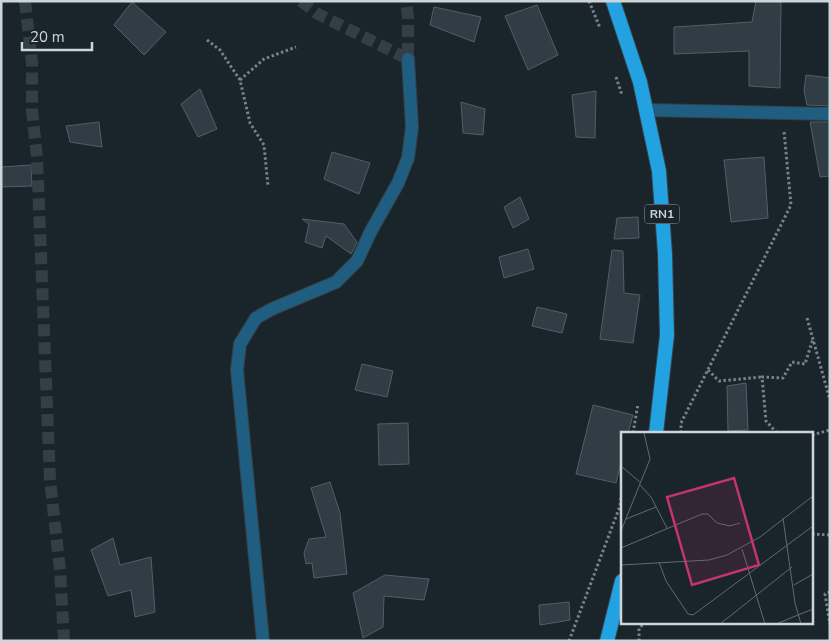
<svg xmlns="http://www.w3.org/2000/svg" width="831" height="642" viewBox="0 0 831 642" font-family="'Nunito Sans',sans-serif">
	<rect width="100%" height="100%" fill="#19242b"/>
	<path fill="#313d45" stroke="#525f67" d="M 756,1 L 781,1 L 780,88 L 749,86 L 749,51 L 674,54 L 674,27 L 752,22 Z
		M 132,2 L 166,32 L 144,55 L 114,25 Z
		M 537,5 L 558,55 L 528,70 L 505,16 Z
		M 434,7 L 481,17 L 474,42 L 430,25 Z
		M 806,75 L 830,78 L 830,106 L 807,105 L 804,91 Z
		M 200,89 L 217,129 L 198,137 L 181,104 Z
		M 596,91 L 595,138 L 576,137 L 572,95 Z
		M 461,102 L 485,109 L 483,135 L 463,133 Z
		M 99,122 L 102,147 L 70,142 L 66,126 Z
		M 810,122 L 830,122 L 830,176 L 820,177 Z
		M 332,152 L 370,163 L 359,194 L 324,179 Z
		M 764,157 L 768,218 L 731,222 L 724,160 Z
		M 31,165 L 32,186 L 1,187 L 1,167 Z
		M 520,197 L 529,219 L 513,228 L 504,207 Z
		M 638,217 L 639,238 L 614,239 L 617,218 Z
		M 302,219 L 344,224 L 357,242 L 351,254 L 326,236 L 322,248 L 305,242 L 309,224 Z
		M 528,249 L 534,269 L 504,278 L 499,257 Z
		M 612,250 L 623,251 L 624,293 L 640,295 L 633,343 L 600,339 Z
		M 537,307 L 567,314 L 562,333 L 532,326 Z
		M 362,364 L 393,371 L 387,397 L 355,390 Z
		M 746,383 L 748,430 L 728,431 L 727,386 Z
		M 593,405 L 633,415 L 628,433 L 622,433 L 622,458 L 616,483 L 576,474 Z
		M 408,423 L 409,464 L 379,465 L 378,424 Z
		M 330,482 L 340,513 L 347,574 L 314,578 L 312,563 L 306,564 L 304,553 L 309,539 L 326,537 L 311,488 Z
		M 113,538 L 120,565 L 151,557 L 155,612 L 135,617 L 131,590 L 108,596 L 91,550 Z
		M 385,575 L 429,579 L 424,600 L 384,596 L 383,627 L 363,638 L 353,593 Z
		M 569,602 L 570,620 L 540,625 L 539,605 Z"/>
	<g fill="none" stroke-linecap="round" stroke-linejoin="round">
		<path stroke="#343f45" stroke-width="12" stroke-dasharray="12 6" stroke-linecap="butt" d="M 25,1 L 32,63 L 32,111 L 37,157 L 50,480 L 60,570 L 64,641
			M 301,1 L 318,14 L 408,59 L 408,17 L 406,1"/>
		<defs>
			<path id="minor" d="M 646,110 L 830,114
				M 263,641 L 237,370 L 240,344 L 256,318 L 272,309 L 336,282 L 357,261 L 371,231 L 398,183 L 408,158 L 412,127 L 408,59"/>
			<path id="trunk" d="M 613,1 L 640,82 L 659,171 L 665,254 L 667,335 L 656,433
				M 607,641 L 622,581"/>
		</defs>
		<use href="#minor" stroke="#364047" stroke-width="14"/>
		<use href="#trunk" stroke="#364047" stroke-width="16"/>
		<path stroke="#798288" stroke-width="3" stroke-dasharray="2.5 2.5" stroke-linecap="butt" d="M 589,1 L 600,28
			M 207,40 L 220,50 L 240,80 L 250,123 L 264,145 L 268,186
			M 616,77 L 622,95
			M 240,80 L 264,59 L 296,47
			M 807,318 L 830,400
			M 708,370 L 719,381 L 762,377
			M 633,433 L 638,404
			M 681,433 L 681,423 L 791,205 L 784,131
			M 777,433 L 766,421 L 762,377 L 783,378 L 792,362 L 805,364 L 813,339
			M 812,435 L 830,430
			M 812,534 L 830,535
			M 830,592 L 825,594 L 830,624
			M 569,641 L 620,506 L 622,491
			M 639,641 L 639,628 L 645,623"/>
		<use href="#minor" stroke="#1f5e80" stroke-width="12"/>
		<use href="#trunk" stroke="#22a2e0" stroke-width="14"/>
	</g>
	<g text-anchor="middle" stroke-width="4" stroke-linejoin="round" paint-order="stroke">
		<rect fill="#19242b" stroke="#98a0a6" stroke-width="1" x="644.5" y="204.5" width="35" height="19" rx="4"/>
		<g font-size="12" font-weight="bold" fill="#ced5da">
			<text x="662" y="218">RN1</text>
		</g>
	</g>
	<g transform="translate(621 432)">
		<rect width="192" height="192" fill="#19242b"/>
		<path fill="none" stroke="#616b71" stroke-width="1" d="M 0,34 L 20,51M 19,53 L 30,65 L 46,96M 162,86 L 174,171 L 180,192M 5,87 L 35,75M 0,99 L 29,27 L 23,1M 0,116 L 81,82 L 87,82 L 96,91 L 109,94 L 119,91M 121,117 L 144,192M 38,130 L 45,149 L 67,182 L 72,183 L 192,94M 0,133 L 88,128 L 106,123 L 139,105 L 192,64M 173,153 L 192,142M 99,192 L 171,135M 155,192 L 192,177"/>
		<path fill="#c4346e" fill-opacity="0.15" stroke="#c4346e" stroke-width="2.5" d="M 113,46 L 138,133 L 71,153 L 46,65 Z"/>
		<rect width="192" height="192" fill="none" stroke="#ced5da" stroke-width="2.5"/>
	</g>
	<rect width="831" height="642" fill="none" stroke="#ced5da" stroke-width="5"/>
	<path d="M22 42v8h70v-8" fill="none" stroke="#ced5da" stroke-width="2.5"/>
	<text x="30" y="42" font-size="15" fill="#ced5da" stroke="#19242b" stroke-width="4" paint-order="stroke">20 m</text>
</svg>
